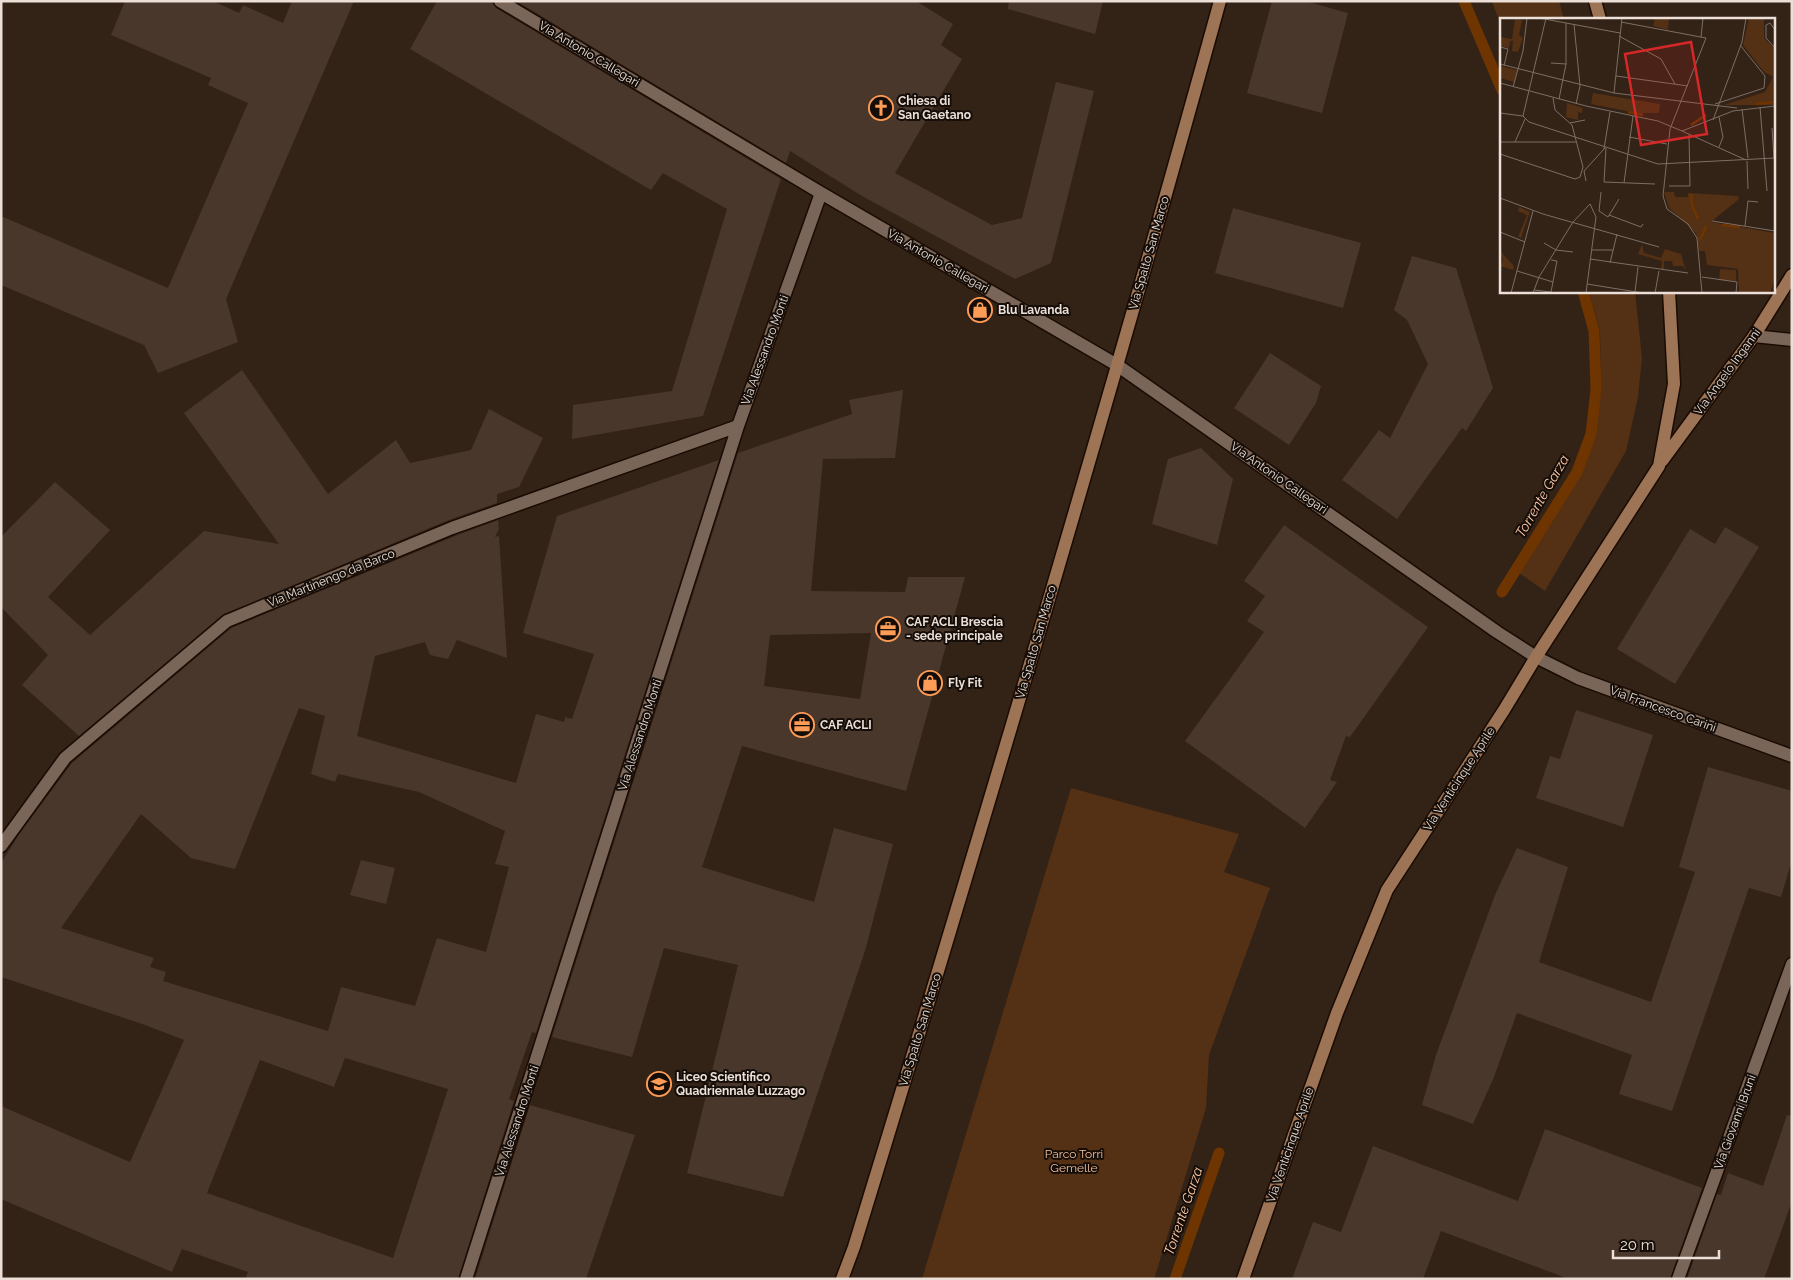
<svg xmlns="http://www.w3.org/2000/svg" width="1793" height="1280" viewBox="0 0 1793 1280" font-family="Raleway,sans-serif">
	<rect width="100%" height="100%" fill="#332216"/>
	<path fill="#543015" d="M 1492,1 L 1559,1 L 1564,19 L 1502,19 L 1502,29 Z
		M 1589,291 L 1635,291 L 1642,358 L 1638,397 L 1626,451 L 1545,591 L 1519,573 L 1580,476 L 1596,435 L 1601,388 L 1600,331 Z
		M 1071,788 L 1239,834 L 1224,872 L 1270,888 L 1209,1055 L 1206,1108 L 1157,1270 L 1154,1279 L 922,1279 Z"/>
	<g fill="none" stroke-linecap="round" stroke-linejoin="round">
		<path stroke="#6e3500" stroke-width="11" d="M 1464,1 L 1502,90
			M 1502,592 L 1577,472 L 1591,434 L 1596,389 L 1594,331 L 1583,291
			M 1175,1279 L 1219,1153"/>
	</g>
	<path fill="#49372b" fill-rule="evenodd" d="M 125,1 L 213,1 L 239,13 L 243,5 L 283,23 L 292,1 L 354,1 L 226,299 L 238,342 L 158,373 L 144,345 L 1,285 L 1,216 L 168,288 L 248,103 L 208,85 L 211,78 L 111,35 Z
		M 437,1 L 492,1 L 496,8 L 781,179 L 703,416 L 572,439 L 573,405 L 672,391 L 727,209 L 663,173 L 651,190 L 410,49 Z
		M 516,1 L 916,1 L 953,24 L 941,45 L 962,59 L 895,173 L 992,225 L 1022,218 L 1056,82 L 1094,91 L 1051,263 L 1015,279 L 862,196 L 790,151 L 786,163 Z
		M 1009,1 L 1103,1 L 1095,34 L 1008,9 Z
		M 1272,1 L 1305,1 L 1348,13 L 1322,113 L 1247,93 Z
		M 1233,208 L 1361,243 L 1343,308 L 1215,273 Z
		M 1412,256 L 1456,268 L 1493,388 L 1466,431 L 1462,428 L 1397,519 L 1342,480 L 1379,430 L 1390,438 L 1428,364 L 1407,320 L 1394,310 Z
		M 1270,353 L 1321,386 L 1316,403 L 1289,445 L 1234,408 Z
		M 242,370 L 328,494 L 396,440 L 410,463 L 471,450 L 489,409 L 543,438 L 519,487 L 497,494 L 497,503 L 449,520 L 224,614 L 79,736 L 22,685 L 48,655 L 1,607 L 1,537 L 55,482 L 110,530 L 48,597 L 90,635 L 204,531 L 279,544 L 184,413 Z
		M 903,390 L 895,458 L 823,459 L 811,591 L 905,592 L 908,577 L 965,577 L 906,791 L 742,746 L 702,867 L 814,902 L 834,828 L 893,844 L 865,951 L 783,1197 L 687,1173 L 738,965 L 664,948 L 632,1057 L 552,1037 L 738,453 L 852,414 L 849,400 ZM 871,633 L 860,699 L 764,686 L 770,635 Z
		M 1201,448 L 1233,479 L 1217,545 L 1152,524 L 1168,459 Z
		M 719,460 L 536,1033 L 532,1032 L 509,1099 L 514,1101 L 458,1279 L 245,1279 L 248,1272 L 182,1249 L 172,1272 L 1,1199 L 1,1106 L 130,1162 L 184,1040 L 145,1025 L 1,977 L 1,863 L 20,833 L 72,763 L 231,628 L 455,536 L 498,520 L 499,529 L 495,537 L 499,536 L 507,658 L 457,640 L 448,659 L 430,655 L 425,642 L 375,656 L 357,736 L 516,783 L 536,714 L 564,722 L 565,717 L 572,719 L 594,654 L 523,633 L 557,516 ZM 299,708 L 325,716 L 311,774 L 335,782 L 338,774 L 419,792 L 505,831 L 495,864 L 509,867 L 486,952 L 437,938 L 415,1006 L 341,987 L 328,1031 L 163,981 L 166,972 L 150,967 L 154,958 L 61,928 L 141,814 L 191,858 L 235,869 ZM 345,1058 L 448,1089 L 393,1258 L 207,1193 L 260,1060 L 334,1087 Z
		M 1284,525 L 1428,627 L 1350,737 L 1346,736 L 1330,780 L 1337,782 L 1305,828 L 1185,741 L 1264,632 L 1247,621 L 1265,596 L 1244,581 Z
		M 1725,527 L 1759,547 L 1675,684 L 1617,649 L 1690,529 L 1715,544 Z
		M 1576,710 L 1653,735 L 1623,827 L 1536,798 L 1550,756 L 1560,759 Z
		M 1708,767 L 1792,791 L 1792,860 L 1781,897 L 1749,888 L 1672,1111 L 1619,1094 L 1632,1055 L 1517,1013 L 1494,1077 L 1473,1124 L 1422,1105 L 1436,1055 L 1495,895 L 1517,848 L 1568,867 L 1539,962 L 1651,1002 L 1695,872 L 1679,867 Z
		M 361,860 L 395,868 L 386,904 L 350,895 Z
		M 530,1105 L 635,1135 L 586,1279 L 475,1279 Z
		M 1787,1115 L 1792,1116 L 1792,1201 L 1764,1279 L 1687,1279 L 1717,1194 L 1721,1195 L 1728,1173 L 1763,1186 Z
		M 1545,1129 L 1702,1188 L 1670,1279 L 1569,1279 L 1441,1231 L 1423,1279 L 1292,1279 L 1313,1222 L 1341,1232 L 1373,1146 L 1518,1201 Z"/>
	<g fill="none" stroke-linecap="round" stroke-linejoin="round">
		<defs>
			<path id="street" d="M 500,1 L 821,193 L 1117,365 L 1497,632 L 1536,657 L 1578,678 L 1792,756
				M 1754,336 L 1792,340
				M 1,846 L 65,758 L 227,621 L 452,528 L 738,426
				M 466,1279 L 738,426 L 821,193
				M 1678,1279 L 1792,964"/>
			<path id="secondary" d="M 1595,1 L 1600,19
				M 1662,461 L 1754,336 L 1792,275
				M 842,1279 L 854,1247 C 981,833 1105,418 1220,1
				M 1243,1279 L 1337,1013 L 1387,890 L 1504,710 L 1536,657 L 1659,466 L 1674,384 L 1669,291"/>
		</defs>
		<use href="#street" stroke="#1a0b03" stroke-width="15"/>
		<use href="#secondary" stroke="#1a0b03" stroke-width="15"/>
		<use href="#street" stroke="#7a6659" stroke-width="12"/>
		<use href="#secondary" stroke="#9e7456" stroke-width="12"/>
	</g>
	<defs>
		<symbol id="church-ring" viewBox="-11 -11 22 22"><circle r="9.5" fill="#150d08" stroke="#fd9c56" stroke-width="1.5"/><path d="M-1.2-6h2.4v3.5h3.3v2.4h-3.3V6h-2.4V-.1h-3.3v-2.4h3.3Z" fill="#fd9c56"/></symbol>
		<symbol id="shop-ring" viewBox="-11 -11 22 22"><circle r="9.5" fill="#150d08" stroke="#fd9c56" stroke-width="1.5"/><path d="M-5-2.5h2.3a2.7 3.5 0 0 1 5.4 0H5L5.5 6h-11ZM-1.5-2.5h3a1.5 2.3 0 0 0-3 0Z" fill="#fd9c56"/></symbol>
		<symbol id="office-ring" viewBox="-11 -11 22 22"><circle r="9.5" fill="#150d08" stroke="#fd9c56" stroke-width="1.5"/><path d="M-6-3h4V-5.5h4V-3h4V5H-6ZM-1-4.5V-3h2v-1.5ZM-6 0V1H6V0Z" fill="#fd9c56"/></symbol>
		<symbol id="school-ring" viewBox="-11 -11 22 22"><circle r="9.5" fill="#150d08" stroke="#fd9c56" stroke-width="1.5"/><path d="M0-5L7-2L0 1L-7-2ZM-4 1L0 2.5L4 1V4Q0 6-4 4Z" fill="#fd9c56"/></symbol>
	</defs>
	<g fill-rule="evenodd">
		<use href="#church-ring" x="867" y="94" width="28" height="28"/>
		<use href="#shop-ring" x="966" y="296" width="28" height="28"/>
		<use href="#office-ring" x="874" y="615" width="28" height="28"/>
		<use href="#shop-ring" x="916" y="669" width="28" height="28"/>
		<use href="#office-ring" x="788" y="711" width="28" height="28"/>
		<use href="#school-ring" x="645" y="1070" width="28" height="28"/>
	</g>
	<g text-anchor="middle" stroke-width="4" stroke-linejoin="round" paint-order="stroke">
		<g font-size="12" fill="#ebdfd8" stroke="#150d08">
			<text transform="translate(589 54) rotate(31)" y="4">Via Antonio Callegari</text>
			<text transform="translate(1149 253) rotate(-74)" y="4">Via Spalto San Marco</text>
			<text transform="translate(938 261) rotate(30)" y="4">Via Antonio Callegari</text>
			<text transform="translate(765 350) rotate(-70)" y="4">Via Alessandro Monti</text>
			<text transform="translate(1727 372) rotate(-54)" y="4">Via Angelo Inganni</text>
			<text transform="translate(1279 478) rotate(35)" y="4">Via Antonio Callegari</text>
			<text transform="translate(331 578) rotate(-22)" y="4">Via Martinengo da Barco</text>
			<text transform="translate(1036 642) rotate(-74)" y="4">Via Spalto San Marco</text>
			<text transform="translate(1663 709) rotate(20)" y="4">Via Francesco Carini</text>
			<text transform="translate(640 735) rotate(-72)" y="4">Via Alessandro Monti</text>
			<text transform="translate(1459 779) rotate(-57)" y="4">Via Venticinque Aprile</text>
			<text transform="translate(920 1030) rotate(-73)" y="4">Via Spalto San Marco</text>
			<text transform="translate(517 1121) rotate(-72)" y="4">Via Alessandro Monti</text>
			<text transform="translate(1735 1122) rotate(-70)" y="4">Via Giovanni Bruni</text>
			<text transform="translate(1290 1145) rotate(-71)" y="4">Via Venticinque Aprile</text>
		</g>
		<g font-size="12" font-weight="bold" fill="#ebdfd8" stroke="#150d08" text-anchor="start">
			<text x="898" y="105">Chiesa di<tspan x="898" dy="14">San Gaetano</tspan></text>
			<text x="998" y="314">Blu Lavanda</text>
			<text x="906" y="626">CAF ACLI Brescia<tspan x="906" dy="14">- sede principale</tspan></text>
			<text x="948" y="687">Fly Fit</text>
			<text x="820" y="729">CAF ACLI</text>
			<text x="676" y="1081">Liceo Scientifico<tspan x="676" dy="14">Quadriennale Luzzago</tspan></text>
		</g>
		<g font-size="12" fill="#f3be9a" stroke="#150d08">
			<text x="1074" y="1158">Parco Torri<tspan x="1074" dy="14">Gemelle</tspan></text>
		</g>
		<g font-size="14" font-style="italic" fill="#fec7a4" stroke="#150d08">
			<text transform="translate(1542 496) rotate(-60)" y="5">Torrente Garza</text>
			<text transform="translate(1183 1211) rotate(-71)" y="5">Torrente Garza</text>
		</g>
	</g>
	<g transform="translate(1500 18)">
		<rect width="275" height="275" fill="#332216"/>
		<path d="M 155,0 L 169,0 L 168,12 L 153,8 ZM 249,0 L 264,0 L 264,20 L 275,31 L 275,87 L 224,87 L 265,74 L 273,59 L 264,54 L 243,27 ZM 15,1 L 22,2 L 19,17 L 23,20 L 18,34 L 12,33 L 13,23 L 10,23 L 9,30 L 0,28 L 1,19 L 12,21 ZM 0,48 L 17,52 L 14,64 L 0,60 ZM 93,75 L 160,86 L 159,95 L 136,95 L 91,86 ZM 67,85 L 83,90 L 82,95 L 78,94 L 78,102 L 66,99 ZM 164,174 L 174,174 L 175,179 L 188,179 L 188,175 L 238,178 L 239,181 L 211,204 L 275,215 L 275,260 L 270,275 L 239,275 L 238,251 L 207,247 L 205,233 L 199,233 L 196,215 L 169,190 ZM 19,189 L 30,194 L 21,220 L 18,219 L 27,197 L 18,193 ZM 142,226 L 144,235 L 161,240 L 165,231 L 181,236 L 186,253 L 183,248 L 173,248 L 172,243 L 164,243 L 164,251 L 161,251 L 162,243 L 138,236 ZM 0,233 L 14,248 L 13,252 L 0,248 L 3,243 ZM 220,251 L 236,252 L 236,263 L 219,262 Z" fill="#543015"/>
		<path fill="none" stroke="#6e3500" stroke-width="2.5" d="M 256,86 L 275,84M 128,94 L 143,97M 191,107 L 206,97M 191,176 L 192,187 L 198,201M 222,207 L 240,209M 200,222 L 206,208"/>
		<path fill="none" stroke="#7d6e64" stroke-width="1" d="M 39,0 L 120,15M 121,4 L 206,20 L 170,111 L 163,178 L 167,191 L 188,206 L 197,220 L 202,275M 74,6 L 80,68 L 76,86M 275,12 L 270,5 L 266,7 L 266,20 L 275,30M 119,18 L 161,41 L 175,66M 201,19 L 203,0M 0,29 L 8,31 L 4,48M 51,45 L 66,46M 0,46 L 114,75 L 237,90M 116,58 L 188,68M 0,65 L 86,88 L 158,103 L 182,113 L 233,93 L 275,88M 13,69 L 23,33 L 27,0M 114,75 L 122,0M 59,81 L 66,46 L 66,5M 215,86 L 264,70 L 265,58 L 240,27M 260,89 L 267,173M 242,91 L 248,140M 0,95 L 23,98M 23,98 L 29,104 L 158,146 L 275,140M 23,98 L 46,0M 213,102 L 242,24 L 246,0M 70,105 L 85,102M 272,110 L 274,140M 182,113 L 246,142M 129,119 L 167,126M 0,124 L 76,124M 15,124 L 25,101M 219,129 L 223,119 L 219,99M 106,130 L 104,164 L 155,166M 104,131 L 110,94M 0,136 L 75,161 L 80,159 L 83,149 L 72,107 L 55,92 L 53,80M 247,143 L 248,171M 86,163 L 84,153 L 105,130M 124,165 L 133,98M 169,168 L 190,168 L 189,117M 0,180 L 43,196 L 159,229M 99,193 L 108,199 L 119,181M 99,193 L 101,174M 109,197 L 141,209 L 143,206M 212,203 L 275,213M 245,208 L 248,183 L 258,184M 0,214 L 25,224M 44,225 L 56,232 L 73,234M 92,232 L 113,232M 90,241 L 188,255M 110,245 L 117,216M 17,253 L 53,264M 202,259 L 237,264 L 236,275M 87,266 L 143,275M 34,272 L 51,274 L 57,243 L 51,242M 135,274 L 138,249M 11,275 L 33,193M 33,275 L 39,259 L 73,204 L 90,186 L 96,199 L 86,275M 155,275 L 159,253"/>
		<path fill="#d62828" fill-opacity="0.15" stroke="#d62828" stroke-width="2.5" d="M 191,24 L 207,116 L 141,127 L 125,36 Z"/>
		<rect width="275" height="275" fill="none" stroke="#ebdfd8" stroke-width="2.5"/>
	</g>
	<rect width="1793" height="1280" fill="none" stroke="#ebdfd8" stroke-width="5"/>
	<path d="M1613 1250v8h106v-8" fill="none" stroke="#ebdfd8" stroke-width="2.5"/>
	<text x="1620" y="1250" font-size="15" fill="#ebdfd8" stroke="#150d08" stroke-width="4" paint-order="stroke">20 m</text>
</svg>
